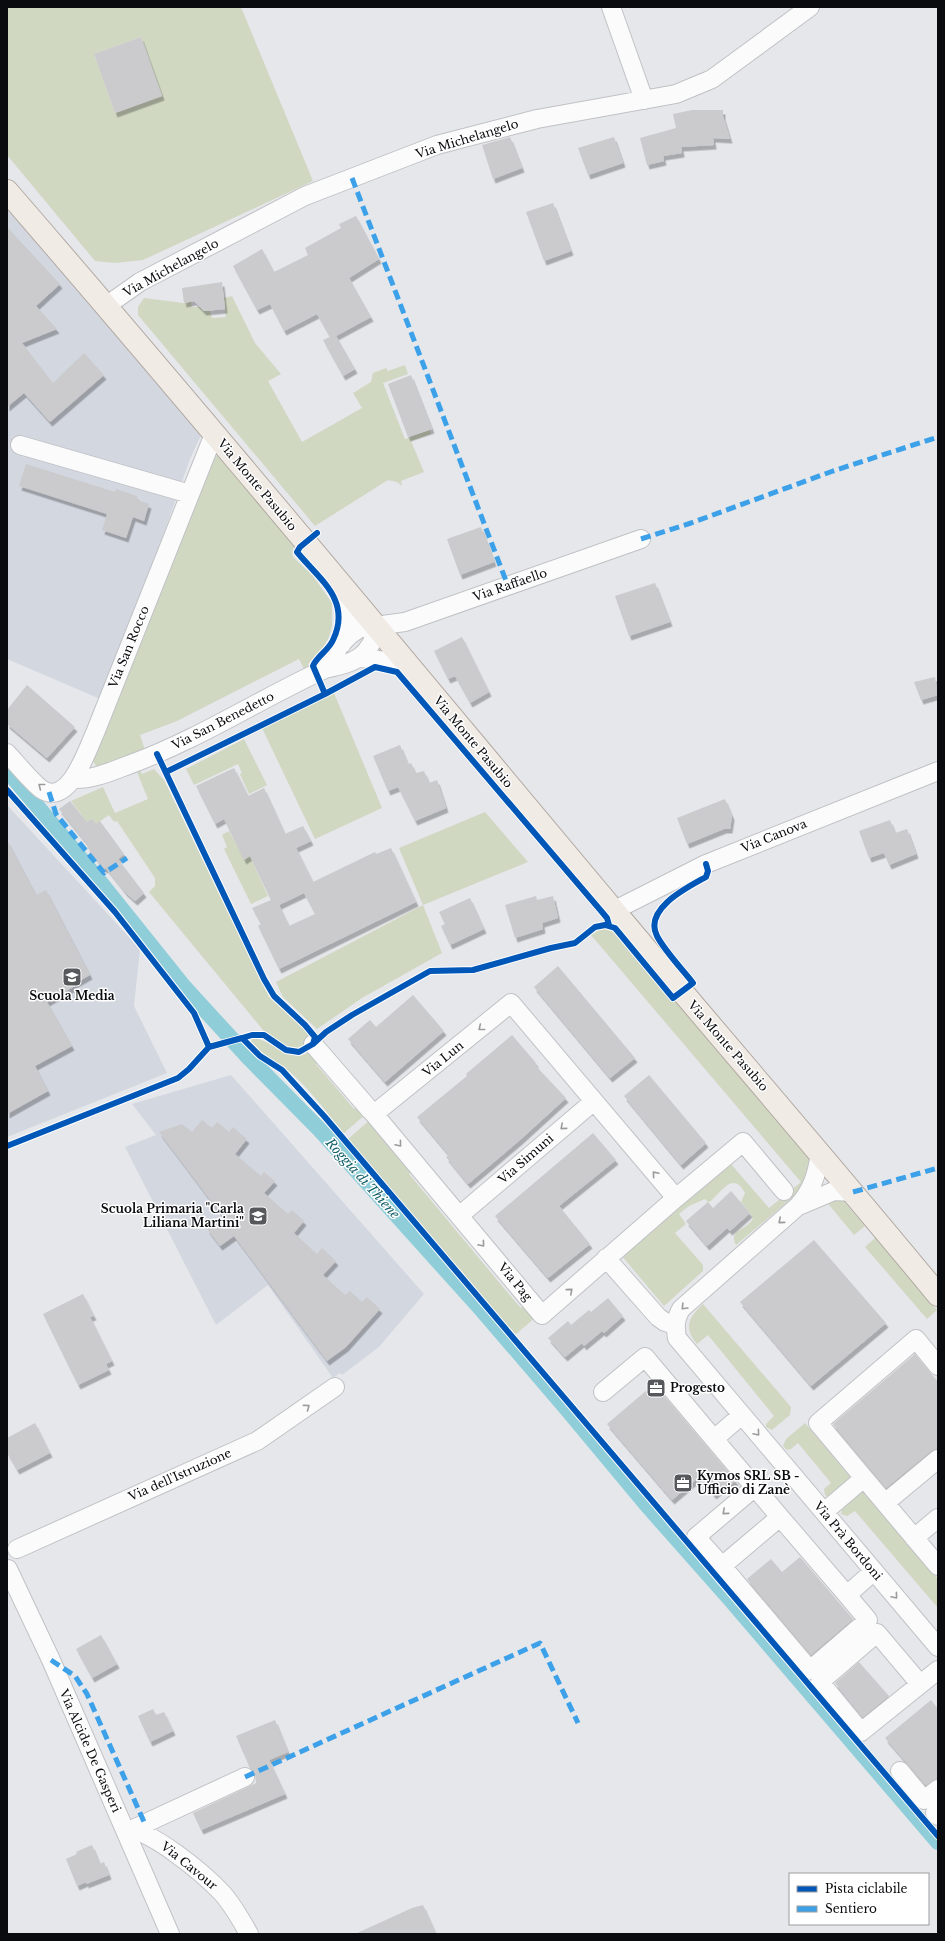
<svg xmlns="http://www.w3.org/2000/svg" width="945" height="1941" viewBox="0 0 945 1941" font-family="'Libre Baskerville',serif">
	<defs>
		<filter id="shadow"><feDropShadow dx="2.5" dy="4.5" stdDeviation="0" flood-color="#0004"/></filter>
	</defs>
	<rect width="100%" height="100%" fill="#e5e7eb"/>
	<path fill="#d3d7e0" d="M 7,207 L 201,435 L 190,459 L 105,701 L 7,659 Z
		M 7,805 L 140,949 L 134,1006 L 167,1073 L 7,1137 Z
		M 231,1075 L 424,1294 L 379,1347 L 342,1375 L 340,1373 L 333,1378 L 268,1285 L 216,1325 L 125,1147 L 156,1135 L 132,1104 Z"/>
	<path fill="#d0d8c2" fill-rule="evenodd" d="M 7,7 L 241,7 L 313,181 L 143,260 L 115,263 L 95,261 L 7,155 ZM 141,37 L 149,59 L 138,63 L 153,72 L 162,96 L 115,113 L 94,54 Z
		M 232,296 L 255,343 L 281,374 L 268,381 L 302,442 L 362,408 L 353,393 L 371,382 L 373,373 L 386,368 L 388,371 L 405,365 L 408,374 L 383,383 L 405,439 L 430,430 L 431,434 L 411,441 L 424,472 L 401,481 L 402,486 L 397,482 L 388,480 L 315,526 L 138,315 L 138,307 L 144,298 L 184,303 L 191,302 L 192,307 L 200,307 L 204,311 L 210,311 L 212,318 L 226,317 L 224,298 Z
		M 217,456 L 222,458 L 296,542 L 292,552 L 293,557 L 313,576 L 332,603 L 332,626 L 329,637 L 323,648 L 308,664 L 310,669 L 304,669 L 299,659 L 177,721 L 140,735 L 145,750 L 99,766 L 96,766 L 92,759 L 212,457 Z
		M 334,693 L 382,808 L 315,839 L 262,728 Z
		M 244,739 L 267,785 L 249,794 L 240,774 L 242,773 L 238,764 L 194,785 L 186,769 Z
		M 154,769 L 164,780 L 269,997 L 301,1025 L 312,1040 L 301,1048 L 289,1048 L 263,1030 L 149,892 L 155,886 L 155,878 L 117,821 L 114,822 L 109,815 L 96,824 L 92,819 L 87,822 L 71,801 L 103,787 L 115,813 L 148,799 L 137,772 L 140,770 L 142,774 Z
		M 485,812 L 528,862 L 423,905 L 442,953 L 362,998 L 317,1029 L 283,997 L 276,982 L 423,905 L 399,848 Z
		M 229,831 L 244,859 L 250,856 L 268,896 L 251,904 L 224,849 L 227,847 L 222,835 Z
		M 603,928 L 613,932 L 671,1001 L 677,1003 L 811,1155 L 805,1187 L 736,1245 C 727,1229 749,1230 753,1218 L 750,1213 L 741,1202 L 745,1193 C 733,1171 722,1191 711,1201 L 708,1202 L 705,1199 L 689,1206 L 679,1214 L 686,1224 L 675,1233 L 703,1265 L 703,1271 L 664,1306 L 621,1255 L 730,1163 L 769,1208 L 801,1182 L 591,935 Z
		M 252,1038 C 273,1039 286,1064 309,1052 L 321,1060 L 316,1064 L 354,1109 L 358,1105 L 366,1114 L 344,1133 C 327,1113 310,1089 290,1072 C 277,1061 262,1055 251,1042 Z
		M 370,1120 L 414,1170 L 409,1174 L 513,1299 L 521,1308 L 526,1304 L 536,1317 L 515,1335 L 348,1139 Z
		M 840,1197 L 865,1226 L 854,1235 L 825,1200 Z
		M 875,1238 L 937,1310 L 927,1319 L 865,1247 Z
		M 703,1304 L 791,1407 L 790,1415 L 772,1430 L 766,1427 L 766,1424 L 774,1416 L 708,1335 L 697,1344 C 683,1327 689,1317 703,1304 Z
		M 805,1423 L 851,1478 L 833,1496 L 828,1497 L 825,1495 L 824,1489 L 831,1483 L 798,1443 L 791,1449 L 787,1450 L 783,1446 L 786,1439 Z
		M 860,1492 L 865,1492 L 938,1579 L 938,1608 L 855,1511 L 847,1516 L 841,1514 L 842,1508 Z"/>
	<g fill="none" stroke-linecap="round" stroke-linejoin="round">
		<path stroke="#8fced9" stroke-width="16" d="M 7,770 L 96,877 L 184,987 L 250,1059 L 320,1130 L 482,1310 L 567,1409 L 646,1504 L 730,1599 L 938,1842"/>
	</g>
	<path fill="#cbcacc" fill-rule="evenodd" filter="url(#shadow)" d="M 141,37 L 162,96 L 115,113 L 94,54 Z
		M 692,110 L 723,110 L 723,116 L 730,139 L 713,138 L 714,145 L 681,147 L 682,153 L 663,156 L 664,161 L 647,165 L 640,138 L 676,128 L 673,114 Z
		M 510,137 L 522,168 L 493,179 L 482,145 Z
		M 614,137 L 623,163 L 588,175 L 578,148 Z
		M 553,203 L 571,251 L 544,261 L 526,212 Z
		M 356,216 L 379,259 L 349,278 L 371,317 L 336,336 L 355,369 L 343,376 L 323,340 L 330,337 L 317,314 L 284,331 L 270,304 L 257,310 L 233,266 L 262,249 L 274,272 L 308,255 L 305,248 L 341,228 L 339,224 Z
		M 7,227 L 60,284 L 36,306 L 57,329 L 22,343 L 53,383 L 84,353 L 104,375 L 50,422 L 24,393 L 7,407 Z
		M 222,282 L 225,309 L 204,311 L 194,301 L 184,303 L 182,288 Z
		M 411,375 L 432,429 L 408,437 L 388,384 Z
		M 26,464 L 115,492 L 116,489 L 137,496 L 137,500 L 149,504 L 144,521 L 133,517 L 126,538 L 102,530 L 107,514 L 19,486 Z
		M 481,527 L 494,562 L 460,575 L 447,539 Z
		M 655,583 L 670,622 L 629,636 L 615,596 Z
		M 462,637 L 489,692 L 470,703 L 455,676 L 448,679 L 434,651 Z
		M 935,677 L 938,695 L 921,700 L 914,682 Z
		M 27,685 L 75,727 L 47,758 L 7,724 L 7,710 Z
		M 400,745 L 408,764 L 411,763 L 416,773 L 424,771 L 429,783 L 437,780 L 446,808 L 415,821 L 398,787 L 388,791 L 373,756 Z
		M 234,768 L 248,796 L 264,788 L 285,834 L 303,826 L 311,841 L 296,848 L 313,882 L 375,852 L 376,854 L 391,848 L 416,902 L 279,969 L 258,926 L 261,924 L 252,908 L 271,900 L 250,856 L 244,860 L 224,819 L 215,824 L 196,786 ZM 304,893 L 315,914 L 289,926 L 279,905 Z
		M 725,799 L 732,816 L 730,829 L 724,829 L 687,844 L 677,818 Z
		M 70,801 L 87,822 L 92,819 L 96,824 L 100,821 L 124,854 L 118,859 L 144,893 L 135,901 L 125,892 L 106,868 L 104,869 L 87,847 L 89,846 L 59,809 Z
		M 890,820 L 895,833 L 907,829 L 916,854 L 889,865 L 884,853 L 869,858 L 859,831 Z
		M 7,840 L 36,895 L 46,890 L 90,975 L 74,984 L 75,986 L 47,1002 L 72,1046 L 35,1066 L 48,1091 L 7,1114 Z
		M 536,896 L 537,900 L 553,896 L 558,918 L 542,923 L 543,929 L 515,938 L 505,905 Z
		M 470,898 L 484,929 L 450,945 L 441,926 L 445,924 L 439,912 Z
		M 558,966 L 635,1058 L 610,1078 L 534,987 Z
		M 413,995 L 444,1031 L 385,1082 L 348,1039 L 370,1020 L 376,1027 Z
		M 512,1035 L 536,1063 L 535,1065 L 566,1098 L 520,1140 L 468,1184 L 446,1157 L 449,1155 L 417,1117 L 467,1076 L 466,1074 Z
		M 649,1075 L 706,1143 L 681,1165 L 624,1096 Z
		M 202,1120 L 212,1128 L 217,1122 L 229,1132 L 233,1127 L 247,1139 L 235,1154 L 261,1176 L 264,1172 L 275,1181 L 264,1193 L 288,1214 L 292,1210 L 304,1221 L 294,1233 L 317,1254 L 322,1248 L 336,1261 L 323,1275 L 345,1295 L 350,1291 L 362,1302 L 367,1297 L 380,1309 L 346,1347 L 327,1361 L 234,1236 L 220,1246 L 207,1229 L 223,1217 L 159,1132 L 182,1124 L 192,1132 Z
		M 593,1133 L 616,1160 L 559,1206 L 590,1244 L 548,1278 L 495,1216 Z
		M 731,1191 L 750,1213 L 730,1231 L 727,1228 L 707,1246 L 686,1221 L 708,1202 L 713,1208 Z
		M 814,1240 L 886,1323 L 811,1386 L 740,1302 Z
		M 83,1294 L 94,1316 L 90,1317 L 112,1361 L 106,1364 L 109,1370 L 78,1385 L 43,1314 Z
		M 608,1298 L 623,1316 L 604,1333 L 602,1331 L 584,1346 L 582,1343 L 565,1357 L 548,1338 L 568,1321 L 571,1325 L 589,1310 L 591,1312 Z
		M 915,1354 L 938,1382 L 938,1448 L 931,1451 L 886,1488 L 833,1424 Z
		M 654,1384 L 736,1481 L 729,1485 L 727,1484 L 714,1495 L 699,1477 L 672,1500 L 607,1424 Z
		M 35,1423 L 50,1453 L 17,1470 L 7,1453 L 7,1438 Z
		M 800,1557 L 853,1619 L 811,1655 L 747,1579 L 771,1559 L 782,1572 Z
		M 101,1635 L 117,1664 L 92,1678 L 76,1649 Z
		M 859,1662 L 889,1696 L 863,1717 L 835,1683 Z
		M 931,1700 L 938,1709 L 938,1779 L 926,1785 L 885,1738 Z
		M 153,1709 L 156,1715 L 164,1712 L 173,1731 L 150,1742 L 138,1716 Z
		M 275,1720 L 288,1752 L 269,1760 L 285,1794 L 201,1830 L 193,1813 L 256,1783 L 255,1773 L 250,1768 L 236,1736 Z
		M 92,1845 L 100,1864 L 104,1862 L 109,1875 L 86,1884 L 86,1882 L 77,1886 L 66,1859 L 77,1854 L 76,1852 Z
		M 423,1905 L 436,1934 L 355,1934 L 412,1908 Z"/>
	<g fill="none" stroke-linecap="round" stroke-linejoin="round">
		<defs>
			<path id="minor" d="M 611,7 L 644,100
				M 106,306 L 140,282 L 305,196 L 437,145 L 537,119 L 676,94 L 712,79 L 810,7
				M 20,445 L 190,494
				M 378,626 C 369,659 355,662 325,669 L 340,645 L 350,635 L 360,628 L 405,622 L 641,539
				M 342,644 C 348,623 349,611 346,590
				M 361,658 L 395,662 L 410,666
				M 7,753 C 17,764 30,780 41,789 C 69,808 87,750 95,733 L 214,434
				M 73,779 C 93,780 112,771 131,764 C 199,739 260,699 325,669
				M 613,911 L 706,864 L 938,771
				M 313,1044 L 370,1110 L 374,1114 L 542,1315 L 676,1198 L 511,1003 L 374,1114
				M 820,1153 C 817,1175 812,1190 798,1206 L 681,1309 C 675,1320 675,1326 677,1338 L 938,1647
				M 676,1198 L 743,1142 L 784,1191
				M 801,1205 L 834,1191 L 853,1192
				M 459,1216 L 593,1102
				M 606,1258 L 658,1317 L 665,1322 L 675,1325
				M 603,1392 L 645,1357 L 714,1439 L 742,1415
				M 714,1439 L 780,1517 L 722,1566 L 696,1537 L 755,1487
				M 864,1478 L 818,1423 L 916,1339 L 938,1366
				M 885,1503 L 938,1459
				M 824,1512 L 864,1478 L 938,1566
				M 780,1517 L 847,1595 L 874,1571
				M 914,1538 L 938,1518
				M 17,1549 L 257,1441 L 335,1387
				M 722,1566 L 810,1670 L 868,1620 L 847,1595
				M 8,1569 L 51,1660 L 170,1934
				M 920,1684 L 877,1633 L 820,1682 L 861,1732 L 938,1670
				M 900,1771 L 924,1800 L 938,1789
				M 938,1810 L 935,1813 L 938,1816
				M 133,1829 L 245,1777
				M 125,1830 C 149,1827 205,1875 222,1893 C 233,1905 241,1920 249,1934"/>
			<path id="major" d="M 7,191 C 213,429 413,671 615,912 C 722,1040 832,1166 938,1295"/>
		</defs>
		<use href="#minor" stroke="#c0c2c5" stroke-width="20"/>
		<use href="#major" stroke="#b2a9a2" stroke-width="24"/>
		<use href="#minor" stroke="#fbfbfc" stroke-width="18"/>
		<use href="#major" stroke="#f1ebe6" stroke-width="22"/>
		<path stroke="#3ca1e9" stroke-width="5" stroke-dasharray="10 5" stroke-linecap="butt" d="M 352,178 L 508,586
			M 641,539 L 691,523 L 833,471 L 938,437
			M 49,792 L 56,814 L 104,873 L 127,858
			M 853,1192 L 938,1168
			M 51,1660 L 75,1676 L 87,1694 L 145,1824
			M 245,1777 L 540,1643 L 578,1723"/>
		<defs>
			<path id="cycleway" d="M 317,533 L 300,547 L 297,552 C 319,579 352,600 333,640 C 329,650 316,657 313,666 L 325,694
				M 157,754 L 264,979 L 274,996 L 305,1025 L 315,1037 L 313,1044
				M 166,772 L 325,694 L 375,667 L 397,672 L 602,912 L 607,918 L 609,925
				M 7,790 L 115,912 L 194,1013 L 209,1047 L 242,1038
				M 706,864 L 708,871 L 706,877 C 688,887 643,909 657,936 C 664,950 682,969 693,983 L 673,998 L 615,928 L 605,925 L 595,927 L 575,943 L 551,948 L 473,970 L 430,971 L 352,1015 L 326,1032 L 313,1044 L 299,1052 L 286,1050 L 264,1035 L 252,1035 L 242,1038 L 260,1056 L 282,1070 L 324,1116 L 938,1836
				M 7,1146 L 178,1078 L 189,1069 L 209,1047"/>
		</defs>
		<use href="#cycleway" stroke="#fff" stroke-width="8"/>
		<use href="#cycleway" stroke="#0057b8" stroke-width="6"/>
	</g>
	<defs><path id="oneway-chevron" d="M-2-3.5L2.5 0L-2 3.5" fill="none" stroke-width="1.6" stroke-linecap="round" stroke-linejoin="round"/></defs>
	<g stroke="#9b9b9d">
		<use href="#oneway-chevron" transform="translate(41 786) rotate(-142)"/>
		<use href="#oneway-chevron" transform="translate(481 1028) rotate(141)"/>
		<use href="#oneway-chevron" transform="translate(563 1127) rotate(139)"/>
		<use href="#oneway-chevron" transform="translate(399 1144) rotate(50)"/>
		<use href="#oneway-chevron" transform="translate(655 1174) rotate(-131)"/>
		<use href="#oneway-chevron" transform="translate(781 1221) rotate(139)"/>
		<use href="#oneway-chevron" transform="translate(482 1244) rotate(50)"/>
		<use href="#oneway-chevron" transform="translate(570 1291) rotate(-41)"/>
		<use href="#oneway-chevron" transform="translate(684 1307) rotate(134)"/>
		<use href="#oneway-chevron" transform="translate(307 1407) rotate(-36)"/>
		<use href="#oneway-chevron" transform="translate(757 1433) rotate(50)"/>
		<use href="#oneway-chevron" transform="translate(725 1512) rotate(139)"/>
		<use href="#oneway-chevron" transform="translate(895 1596) rotate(50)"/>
	</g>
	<defs>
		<symbol id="school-square" viewBox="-11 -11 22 22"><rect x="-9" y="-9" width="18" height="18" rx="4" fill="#57585b" stroke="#fff"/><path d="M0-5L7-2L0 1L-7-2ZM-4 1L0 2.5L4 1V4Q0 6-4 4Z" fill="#fff"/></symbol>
		<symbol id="office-square" viewBox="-11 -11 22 22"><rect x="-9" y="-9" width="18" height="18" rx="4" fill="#57585b" stroke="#fff"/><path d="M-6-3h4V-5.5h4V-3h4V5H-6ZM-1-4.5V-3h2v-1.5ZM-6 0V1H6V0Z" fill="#fff"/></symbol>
	</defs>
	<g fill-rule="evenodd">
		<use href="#school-square" x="61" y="966" width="22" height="22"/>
		<use href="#school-square" x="247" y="1205" width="22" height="22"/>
		<use href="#office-square" x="645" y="1377" width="22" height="22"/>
		<use href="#office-square" x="672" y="1472" width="22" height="22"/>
	</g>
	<g text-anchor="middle" stroke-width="3" stroke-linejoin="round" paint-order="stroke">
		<g font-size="12" fill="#0a0b0e" stroke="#fff">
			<text transform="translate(467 139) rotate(-17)" y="4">Via Michelangelo</text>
			<text transform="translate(171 268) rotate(-29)" y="4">Via Michelangelo</text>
			<text transform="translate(257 485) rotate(50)" y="4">Via Monte Pasubio</text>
			<text transform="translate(510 585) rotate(-19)" y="4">Via Raffaello</text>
			<text transform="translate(129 647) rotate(-68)" y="4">Via San Rocco</text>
			<text transform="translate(223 721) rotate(-27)" y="4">Via San Benedetto</text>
			<text transform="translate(473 742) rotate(50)" y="4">Via Monte Pasubio</text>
			<text transform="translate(774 836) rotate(-22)" y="4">Via Canova</text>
			<text transform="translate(728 1046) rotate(49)" y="4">Via Monte Pasubio</text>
			<text transform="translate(443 1059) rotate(-39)" y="4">Via Lun</text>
			<text transform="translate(526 1159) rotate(-41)" y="4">Via Simuni</text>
			<text transform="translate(515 1282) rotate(50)" y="4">Via Pag</text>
			<text transform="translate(180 1475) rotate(-24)" y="4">Via dell'Istruzione</text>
			<text transform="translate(848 1541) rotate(50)" y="4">Via Prà Bordoni</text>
			<text transform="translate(90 1751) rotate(66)" y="4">Via Alcide De Gasperi</text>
			<text transform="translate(189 1866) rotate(39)" y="4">Via Cavour</text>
		</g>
		<g font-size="12" font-weight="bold" fill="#0a0b0e" stroke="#fff" text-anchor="start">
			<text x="72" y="1000" text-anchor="middle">Scuola Media</text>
			<text x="244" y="1213" text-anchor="end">Scuola Primaria "Carla<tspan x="244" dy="14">Liliana Martini"</tspan></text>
			<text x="670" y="1392">Progesto</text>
			<text x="697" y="1480">Kymos SRL SB -<tspan x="697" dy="14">Ufficio di Zanè</tspan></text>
		</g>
		<g font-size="13" font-style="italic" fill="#16616b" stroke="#fff">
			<text transform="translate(363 1178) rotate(48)" y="5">Roggia di Thiene</text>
		</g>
	</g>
	<rect width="945" height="1941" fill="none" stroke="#0a0b0e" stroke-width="16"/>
	<rect x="789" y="1873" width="140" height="52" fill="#ffffff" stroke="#9d9d9f"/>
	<rect x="797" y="1886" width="20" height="6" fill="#0057b8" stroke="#9d9d9f"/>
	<text x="825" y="1893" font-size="12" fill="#0a0b0e">Pista ciclabile</text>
	<rect x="797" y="1906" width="20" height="6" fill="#3ca1e9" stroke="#9d9d9f"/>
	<text x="825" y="1913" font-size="12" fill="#0a0b0e">Sentiero</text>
</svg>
